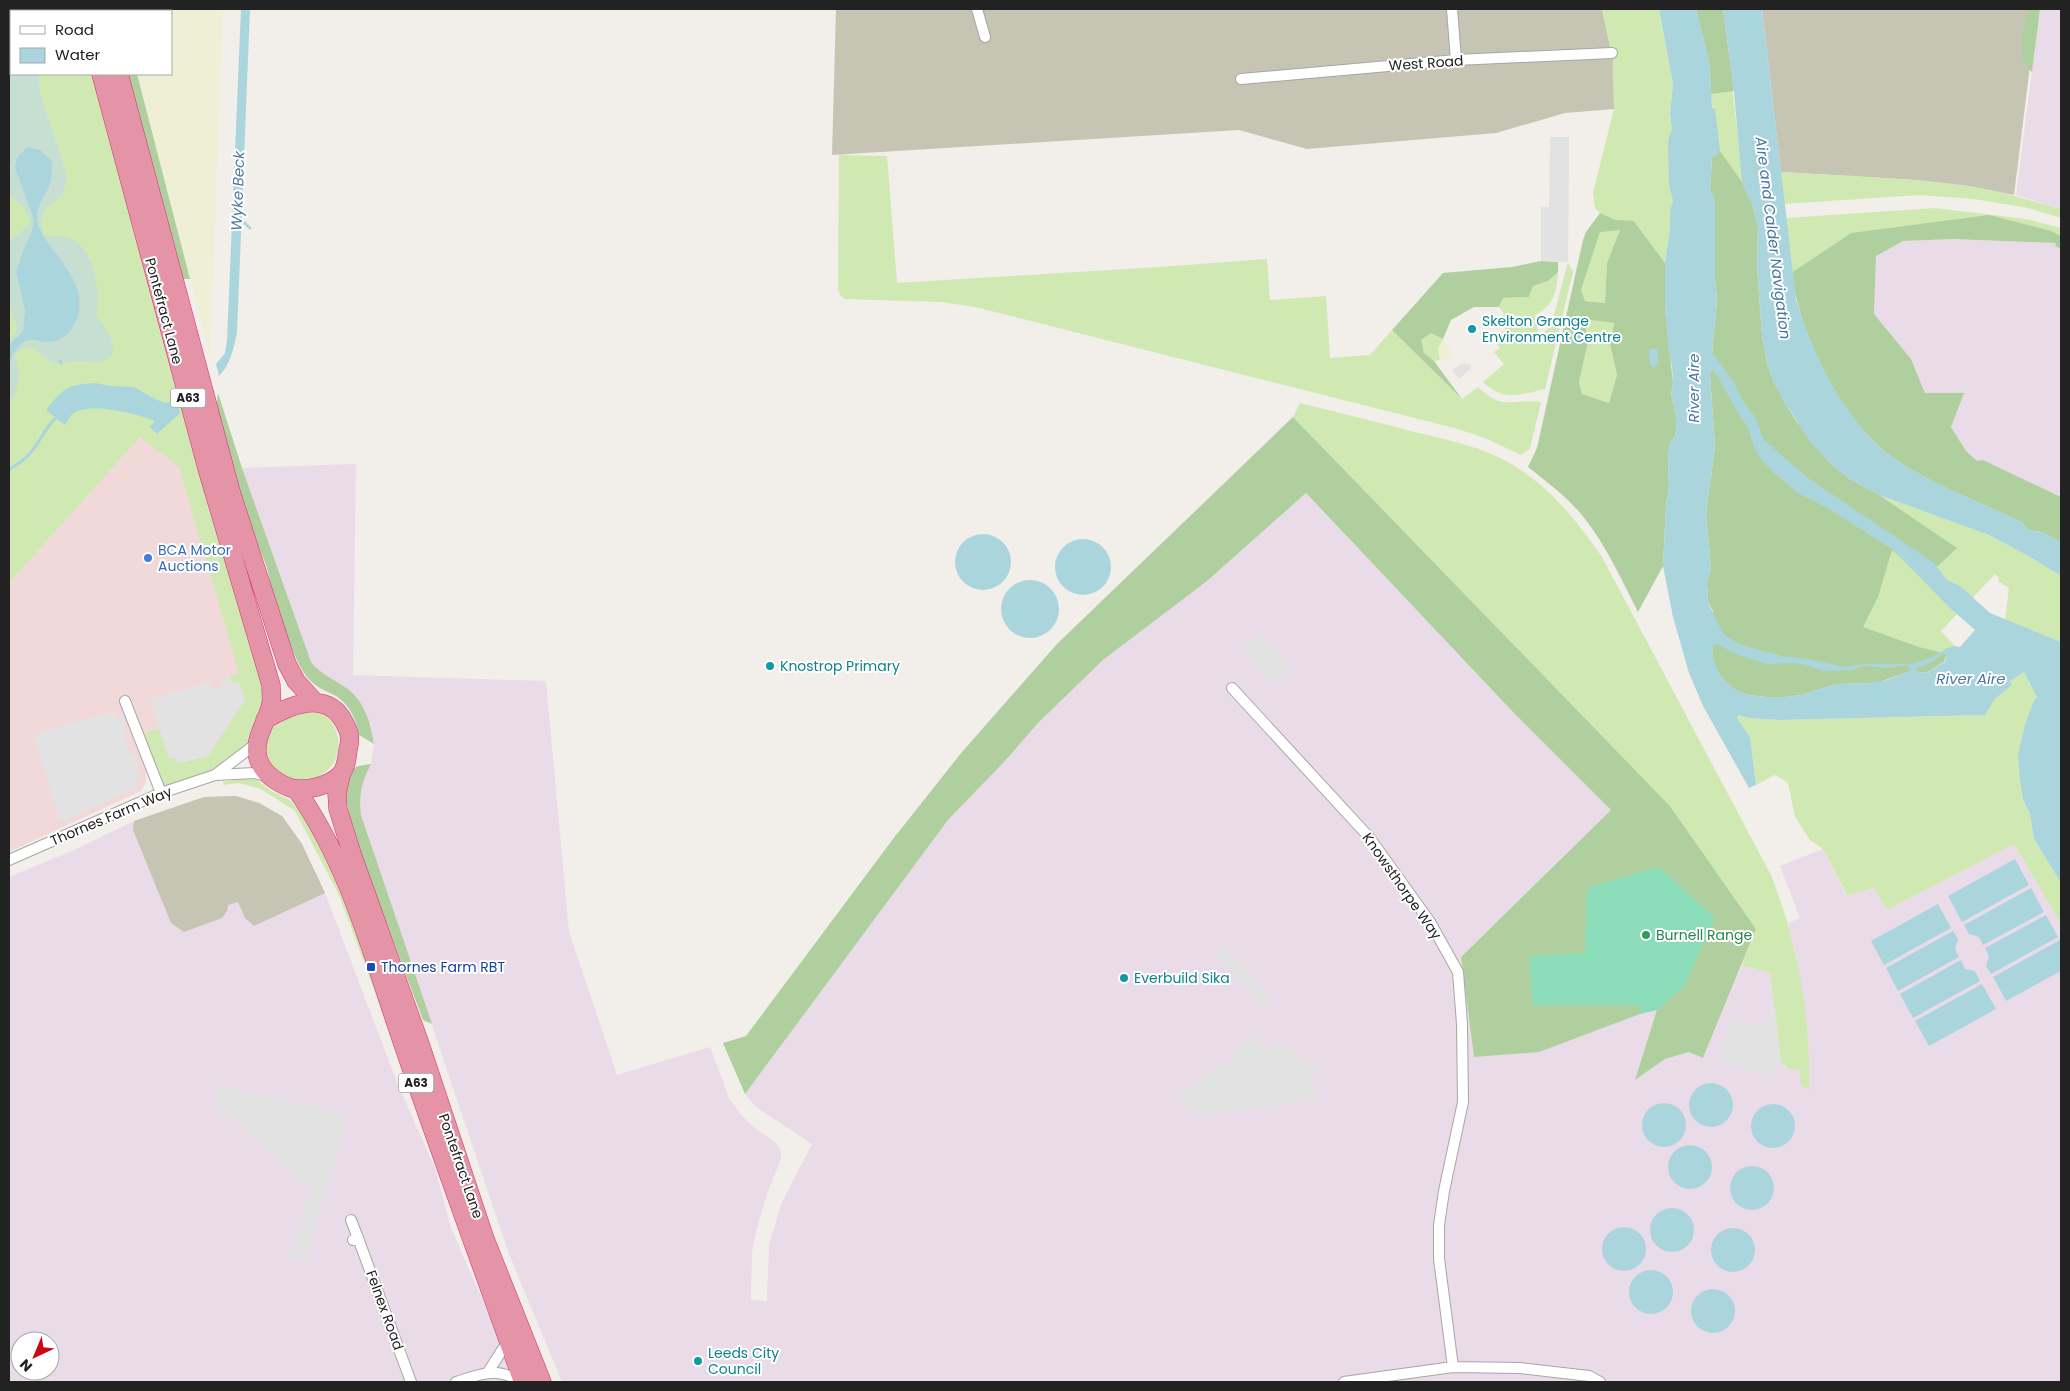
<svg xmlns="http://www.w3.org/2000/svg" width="2070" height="1391" viewBox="0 0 2070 1391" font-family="Poppins,sans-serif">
	<rect width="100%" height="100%" fill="#f2eee9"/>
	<path fill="#f1d9da" d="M 140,436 L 193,477 L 248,666 L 162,768 L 146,773 L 146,783 L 141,791 L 9,852 L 9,583 Z"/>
	<path fill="#eadbe8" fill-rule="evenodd" d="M 2040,9 L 2061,9 L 2061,209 L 2016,195 Z
		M 1953,239 L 2056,243 L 2055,246 L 2061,249 L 2061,497 L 1983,460 L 1977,462 L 1966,451 L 1951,427 L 1925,393 L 1911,359 L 1874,315 L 1876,256 L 1903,241 Z
		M 356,464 L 353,675 L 546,681 L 569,932 L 617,1075 L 710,1047 L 729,1098 L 741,1115 L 756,1129 L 774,1141 L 780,1149 L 781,1159 L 768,1191 L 756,1231 L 752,1252 L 751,1300 L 767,1301 L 769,1244 L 782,1202 L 812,1144 L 756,1107 L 745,1094 L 948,820 L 1005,761 L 1038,723 L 1103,660 L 1207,581 L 1306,493 L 1513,712 L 1611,810 L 1461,957 L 1474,1057 L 1715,918 L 1635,1080 L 1665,1059 L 1689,1052 L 1703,1058 L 1742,965 L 1770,973 L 1781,1062 L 1785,1068 L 1799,1069 L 1801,1083 L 1809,1067 L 1808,1035 L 1797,959 L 1788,923 L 1800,918 L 1780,866 L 1823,849 L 1846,895 L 1874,888 L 1887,910 L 2014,844 L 2061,924 L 2061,1382 L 562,1382 L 509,1254 L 361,815 L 360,793 L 362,783 L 371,764 L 374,744 L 371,724 L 330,679 L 319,672 L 311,662 L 242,468 Z
		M 236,796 L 259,803 L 282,816 L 302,844 L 325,893 L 398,1085 L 435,1168 L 451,1228 L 496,1331 L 513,1382 L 9,1382 L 9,877 L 74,850 L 134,821 L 204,797 ZM 20,1341 L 50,1341 L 50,1371 L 20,1371 Z"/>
	<path fill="#c6c5b4" d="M 836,9 L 1602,9 L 1613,60 L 1614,109 L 1565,113 L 1496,133 L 1307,149 L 1239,130 L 832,155 Z
		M 1762,9 L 2037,9 L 2014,195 L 1968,186 L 1915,180 L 1781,172 Z
		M 236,796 L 259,803 L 282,816 L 302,844 L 325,893 L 254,926 L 245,918 L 238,902 L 228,905 L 227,911 L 222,918 L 184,932 L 171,923 L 133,830 L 134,821 L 204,797 Z"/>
	<path fill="#efefd6" d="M 121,9 L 223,9 L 210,356 L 137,74 L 171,74 L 171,11 L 121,11 Z
		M 1443,339 L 1450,349 L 1452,357 L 1440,360 L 1438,348 Z"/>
	<path fill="#d0e9b2" d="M 9,9 L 84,9 L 84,11 L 11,11 L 11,74 L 101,74 L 271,685 L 257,743 L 215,775 L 161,793 L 139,736 L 159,728 L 169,759 L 176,757 L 239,682 L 233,684 L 230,676 L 239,673 L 179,467 L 140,437 L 9,583 Z
		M 1602,9 L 1659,9 L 1673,84 L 1670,113 L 1672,130 L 1669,136 L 1669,186 L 1673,201 L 1670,210 L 1670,229 L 1665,263 L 1634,221 C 1619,222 1605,220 1595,208 L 1593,193 L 1614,109 L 1613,60 Z
		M 1696,9 L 1723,9 L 1744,189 L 1741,304 L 1712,108 L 1710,79 Z
		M 839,155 L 887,156 L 897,283 L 1159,267 L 1267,259 L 1270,300 L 1326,296 L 1330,358 L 1370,355 L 1392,330 L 1462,399 L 1478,387 C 1505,412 1510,398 1541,402 L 1530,449 L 1521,455 L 1487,439 L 1458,429 L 975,307 L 942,302 L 844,299 L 840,295 L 838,289 Z
		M 1781,172 C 1843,176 1906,177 1968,186 C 2000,191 2030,200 2061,209 L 2061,218 L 2028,208 L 1974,199 L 1920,195 L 1784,204 Z
		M 1935,208 L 2026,219 L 2061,228 L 2061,236 L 2051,231 L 1851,233 L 1791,273 L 1786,218 Z
		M 1620,230 L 1607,263 L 1605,303 L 1585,301 L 1581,290 L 1600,231 Z
		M 1568,262 L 1573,272 L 1545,389 C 1519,395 1504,402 1483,382 L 1504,364 L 1494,352 L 1500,348 L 1494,340 L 1497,333 L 1506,331 L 1501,319 L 1504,314 L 1499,307 L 1503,298 L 1529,297 L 1533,286 L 1548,281 L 1558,272 C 1557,292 1554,305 1535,315 L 1539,336 L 1551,326 Z
		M 1584,318 L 1614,323 L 1610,344 L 1617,375 L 1609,403 L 1582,394 L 1579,382 L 1588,342 Z
		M 1431,333 L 1443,339 L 1438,348 L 1440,360 L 1434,361 L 1424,353 L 1420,340 Z
		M 1300,403 C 1338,412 1377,422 1415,432 C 1447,440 1484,447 1513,465 C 1551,488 1577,521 1602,557 L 1771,875 C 1798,944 1811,1015 1809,1090 L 1801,1085 L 1799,1069 L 1788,1069 L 1781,1062 L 1770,973 L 1742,965 L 1756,929 L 1670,806 L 1293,417 Z
		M 1879,495 L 1989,535 L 2032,558 L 2061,576 L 2061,642 L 2005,620 L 2009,588 L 1998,581 L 1999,578 L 1995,574 L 1941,631 L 1955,646 L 1941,652 L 1807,652 L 1870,499 Z
		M 2024,672 L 2038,698 L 2033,703 L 2018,754 L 2023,800 L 2030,814 L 2034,839 L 2061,883 L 2061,924 L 2014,844 L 1887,910 L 1874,888 L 1847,895 L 1823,849 L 1810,840 L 1795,817 L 1788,783 L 1775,775 L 1756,785 L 1750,737 L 1737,718 L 1738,715 L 1749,718 L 1778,720 L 1985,715 L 1995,699 L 2012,685 L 2010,681 Z
		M 306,710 C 312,711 319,712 325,715 C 331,719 335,727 337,734 C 347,770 306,793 277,774 C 271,771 267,761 263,755 L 266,731 L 272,723 Z
		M 248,778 L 257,780 L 271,791 L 290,800 L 305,816 L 343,893 L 392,1032 L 387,1025 L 339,895 L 295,811 L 261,789 L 239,783 L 223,785 L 223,782 Z"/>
	<path fill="#b0cf9f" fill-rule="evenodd" d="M 1696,9 L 1723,9 L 1734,91 L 1711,94 L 1710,66 Z
		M 2029,9 L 2040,9 L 2032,72 C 2014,60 2024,26 2029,9 Z
		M 125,74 L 137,74 L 190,279 L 181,279 Z
		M 1720,151 L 1742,182 L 1752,204 L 1758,226 L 1757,266 L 1762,335 L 1768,367 L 1774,382 L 1784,401 L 1796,421 L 1848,478 L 1879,495 L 1957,548 L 1938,566 L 1909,565 L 1892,550 L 1878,597 L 1863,627 L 1919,647 L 1947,654 L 1944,662 C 1934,666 1927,678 1915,670 L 1876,683 L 1837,684 L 1801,695 L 1776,698 L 1748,695 L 1733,689 L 1720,676 L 1715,666 L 1713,658 L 1713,611 L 1708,601 L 1707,584 L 1711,568 L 1706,514 L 1715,446 L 1710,376 L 1717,299 L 1715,280 L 1715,201 L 1710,190 L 1712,157 L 1718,154 Z
		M 1600,213 L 1615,220 L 1634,221 L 1665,263 L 1665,308 L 1673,383 L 1671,394 L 1677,419 L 1675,437 L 1670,443 L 1668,459 L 1669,486 L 1666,506 L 1663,566 L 1638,612 C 1622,581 1607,547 1585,519 C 1569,498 1548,483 1528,467 L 1537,448 L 1583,240 L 1586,232 ZM 1620,230 L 1607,263 L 1605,303 L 1585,301 L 1581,290 L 1600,232 ZM 1584,319 L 1614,323 L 1610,344 L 1617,375 L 1609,403 L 1582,394 L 1579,382 L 1588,342 Z
		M 1989,215 L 2051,231 L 2061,236 L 2061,249 L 2055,246 L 2056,243 L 1953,239 L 1903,241 L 1876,256 L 1874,314 L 1911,359 L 1925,393 L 1964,393 L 1951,427 L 1966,451 L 1977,461 L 1983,460 L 2061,497 L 2061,543 L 2042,532 L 2029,530 L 2021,522 C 1980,502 1932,485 1895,459 C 1840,420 1802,338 1791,273 L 1851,233 Z
		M 1541,261 L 1558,262 L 1558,272 L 1548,281 L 1533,286 L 1529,297 L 1503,298 L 1499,307 L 1474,307 L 1451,320 L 1443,339 L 1431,333 L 1421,340 L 1424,353 L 1434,361 L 1462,399 L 1392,330 L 1443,273 L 1512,267 Z
		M 218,393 L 242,468 L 311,662 C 321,675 334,679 348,689 C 365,703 371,723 374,744 L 359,735 C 356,720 350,705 336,696 C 326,691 315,687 307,677 C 293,660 280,613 271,591 C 270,572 263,553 252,537 L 216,410 Z
		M 1293,417 L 1670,806 L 1756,929 L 1703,1058 L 1689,1052 L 1665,1059 L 1635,1080 L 1657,1010 L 1684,986 L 1640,1005 L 1640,1014 L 1539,1052 L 1474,1057 L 1461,957 L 1611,810 L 1513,712 L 1306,493 L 1207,581 L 1103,660 L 1038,723 L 1005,761 L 948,820 L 745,1094 L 723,1043 L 746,1036 L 893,839 L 962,752 L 1057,644 Z
		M 371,764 C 361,784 359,793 361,815 L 432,1024 L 423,1020 L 359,850 C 354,832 335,780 356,767 C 360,765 366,765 371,764 Z"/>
	<path fill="#c7dfd2" d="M 11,35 L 11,74 L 38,74 L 40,94 L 62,159 L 67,178 L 62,196 C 45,208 37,213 44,235 C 52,238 59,234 67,237 C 95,247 101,291 96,316 C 107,328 126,355 100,362 C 94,363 87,361 81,361 C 73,361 61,365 54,363 C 44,361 39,347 28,347 C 23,347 19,351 15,354 C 15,362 19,367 19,374 C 19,385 15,395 9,404 C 9,376 3,335 44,342 L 67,268 C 57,255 39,237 37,220 C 36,209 44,195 49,186 L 15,168 L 34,220 L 31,234 L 22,253 L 20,293 L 25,311 L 23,331 L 9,345 L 9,340 L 13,337 L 17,329 L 9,305 L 9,240 L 30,225 C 30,209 19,205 9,194 L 9,36 Z"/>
	<path fill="#8addb8" d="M 1659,867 L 1715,918 L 1684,986 L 1657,1010 L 1640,1014 L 1639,1005 L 1533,1005 L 1529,956 L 1585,953 L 1587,888 Z"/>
	<path fill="#e2e2e2" d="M 1550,137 L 1569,137 L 1568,262 L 1541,261 L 1541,207 L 1549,207 Z
		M 1461,364 L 1470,364 L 1471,369 L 1459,379 L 1452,371 Z
		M 1261,632 L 1293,668 L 1273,686 L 1241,650 Z
		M 230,676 L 233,684 L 239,682 L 245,700 L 208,756 L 177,764 L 176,758 L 169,759 L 150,699 L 209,682 L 212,690 L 223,687 L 221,679 Z
		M 114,711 L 116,718 L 122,716 L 127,733 L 123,735 L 130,756 L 134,755 L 141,779 L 134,781 L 136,788 L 60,822 L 34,734 Z
		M 1222,942 L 1270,993 L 1267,1003 L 1263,1008 L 1216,955 Z
		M 1775,1007 L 1781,1062 L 1766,1076 L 1718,1061 L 1731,1018 L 1758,1026 Z
		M 1251,1034 L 1266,1051 L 1276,1042 L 1281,1046 L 1284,1044 L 1321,1069 L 1308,1080 L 1321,1094 L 1315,1100 L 1196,1116 L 1194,1109 L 1187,1109 L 1177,1100 L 1221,1061 L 1226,1065 L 1235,1057 L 1231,1053 Z
		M 218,1085 L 348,1114 L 306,1260 L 295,1258 L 286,1260 L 311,1192 L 213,1102 Z"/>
	<path fill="#abd5dd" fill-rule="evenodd" d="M 241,9 L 250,9 L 237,333 C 234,347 230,366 219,376 L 216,364 L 225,353 L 227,341 Z
		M 1659,9 L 1696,9 L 1710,66 L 1712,108 L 1715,109 L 1720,151 L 1718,154 L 1712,157 L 1710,190 L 1715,201 L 1715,280 L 1717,299 L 1712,352 L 1733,381 L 1744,403 L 1755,417 L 1764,440 L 1808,478 L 1934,563 L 1947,580 L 1960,586 L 1990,613 L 2061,642 L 2061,883 L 2034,839 L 2030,814 L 2023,800 L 2020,780 L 2018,754 L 2025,725 L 2033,703 L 2037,697 L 2024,672 L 2010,681 L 2012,685 L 1995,699 L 1985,715 L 1778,720 L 1749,718 L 1738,715 L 1737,718 L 1750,737 L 1756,785 L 1749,788 L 1703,706 L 1689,673 L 1673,617 L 1663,566 L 1666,506 L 1669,486 L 1668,459 L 1670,443 L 1675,437 L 1677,419 L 1671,394 L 1673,383 L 1672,366 L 1669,351 L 1665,308 L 1665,263 L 1670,229 L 1670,210 L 1673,201 L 1669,186 L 1668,145 L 1669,136 L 1672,130 L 1670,113 L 1673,84 ZM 1713,370 L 1719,379 L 1741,418 L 1748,427 L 1754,447 L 1760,458 L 1773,472 L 1798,493 L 1826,507 L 1892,549 L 1951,609 L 1975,630 L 1960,647 L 1955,646 L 1947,648 L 1931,658 L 1910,664 L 1865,664 L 1844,667 L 1803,658 L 1782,656 L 1745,646 L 1737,643 L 1724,634 L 1716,620 L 1708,601 L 1707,584 L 1711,568 L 1706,514 L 1715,446 L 1710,376 L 1711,371 ZM 1717,644 L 1741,656 L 1767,664 L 1796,663 L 1807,665 L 1823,671 L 1852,670 L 1864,666 L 1887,668 L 1907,665 L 1911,669 L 1906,673 L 1887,680 L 1869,683 L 1837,684 L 1801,695 L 1776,698 L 1748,695 L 1733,688 L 1720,676 L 1713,658 L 1713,645 ZM 1944,653 L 1947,654 L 1945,662 C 1934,666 1927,678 1915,670 L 1916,668 L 1929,664 Z
		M 1723,9 L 1762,9 L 1796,299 C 1813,356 1845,423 1895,459 C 1929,483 1982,503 2021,522 L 2029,530 L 2042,532 L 2061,543 L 2061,576 L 2032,558 L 1989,535 L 1879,495 L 1848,478 L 1833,467 L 1808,439 L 1784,401 L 1774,382 L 1768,367 L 1762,335 L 1757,266 L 1758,226 L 1752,204 L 1742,182 L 1734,92 Z
		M 27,147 L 40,150 L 52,161 C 52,170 52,179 49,187 C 44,197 36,208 37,219 C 37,227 44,237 48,243 C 65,266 89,291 76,321 C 70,335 58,343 43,342 C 39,341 35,340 32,340 C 19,340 11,356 9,367 L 9,345 L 23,331 L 25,311 L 16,272 L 22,253 L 31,234 L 34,220 L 15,168 L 17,158 Z
		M 1652,348 L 1658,349 L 1658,363 L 1654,368 L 1650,364 L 1649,350 Z
		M 95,383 L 111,386 L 134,387 L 155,399 L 165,403 L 176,400 L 180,413 L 157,434 L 150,427 L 155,421 C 138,414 91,402 74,413 C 70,415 68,421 65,425 L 46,410 C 64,388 66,385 95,383 Z
		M955 562a28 28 0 1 1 56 0a28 28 0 1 1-56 0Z
		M1055 567a28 28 0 1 1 56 0a28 28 0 1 1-56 0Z
		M1001 609a29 29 0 1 1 58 0a29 29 0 1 1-58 0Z
		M 2015,859 L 2029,885 L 1962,922 L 1948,896 Z
		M 2031,888 L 2044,912 L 1983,945 L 1979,937 L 1969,934 L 1964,925 Z
		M 1938,904 L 1951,928 L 1884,965 L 1871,941 Z
		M 2046,915 L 2058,937 L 1991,974 L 1986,966 L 1989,956 L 1985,948 Z
		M 1953,931 L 1958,939 L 1955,949 L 1959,957 L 1898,991 L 1886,968 Z
		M 2060,940 L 2061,971 L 2006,1001 L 1993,977 Z
		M 1961,960 L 1965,969 L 1975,971 L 1980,981 L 1913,1018 L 1900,994 Z
		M 1982,984 L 1996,1009 L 1929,1046 L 1915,1021 Z
		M1689 1105a22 22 0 1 1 44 0a22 22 0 1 1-44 0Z
		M1642 1125a22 22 0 1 1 44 0a22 22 0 1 1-44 0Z
		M1751 1126a22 22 0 1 1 44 0a22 22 0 1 1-44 0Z
		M1668 1167a22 22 0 1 1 44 0a22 22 0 1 1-44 0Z
		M1730 1188a22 22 0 1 1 44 0a22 22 0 1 1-44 0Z
		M1650 1230a22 22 0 1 1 44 0a22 22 0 1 1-44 0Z
		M1602 1249a22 22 0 1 1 44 0a22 22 0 1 1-44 0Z
		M1711 1250a22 22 0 1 1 44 0a22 22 0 1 1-44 0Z
		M1629 1292a22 22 0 1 1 44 0a22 22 0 1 1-44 0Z
		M1691 1311a22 22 0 1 1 44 0a22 22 0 1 1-44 0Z"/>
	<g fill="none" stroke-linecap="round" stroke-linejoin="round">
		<path stroke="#abd5dd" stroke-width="3" d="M 239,218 L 250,228
			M 60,361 L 61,363
			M 9,470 C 16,464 26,460 31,452 C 41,441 46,425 58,416"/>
		<defs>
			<path id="street" d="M 977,9 L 985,37
				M 1452,9 L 1456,60
				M 1241,79 L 1456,60 L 1612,53
				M 1232,688 L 1369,837 L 1430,922 L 1458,972 L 1462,1024 L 1463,1102 L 1444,1191 L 1439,1225 L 1439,1259 L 1453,1367
				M 125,701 L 161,793
				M 215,775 L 257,743
				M 9,860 L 161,793 L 215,775 L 255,773 L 269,777
				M 351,1220 L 358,1238 L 353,1240
				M 358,1238 L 411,1382
				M 488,1372 L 508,1341
				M 456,1382 C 485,1373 494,1367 523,1382
				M 1344,1382 L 1453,1367 L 1520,1368 L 1589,1376 L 1600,1382"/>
			<path id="highway" d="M 84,9 L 84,11
				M 102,9 L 103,11
				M 101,74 L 208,472 L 271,685 C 271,691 272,698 271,704 C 267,723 253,738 258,758 C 262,773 277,783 291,788 C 299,790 308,789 317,787 C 324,785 334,781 340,775 C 346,769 347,758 348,750 C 351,738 350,733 344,722 C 327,689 289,705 265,720
				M 119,74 L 231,492 L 287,664 L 296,681 L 315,702
				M 341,775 L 337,793 L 338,809 L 352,854 L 420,1044 L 485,1239 L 542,1382
				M 296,789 C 351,867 374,962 405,1050 C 443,1161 484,1272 523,1382"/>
		</defs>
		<use href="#street" stroke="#a6a6a6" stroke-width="12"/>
		<use href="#highway" stroke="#d62f72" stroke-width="19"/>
		<use href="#street" stroke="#fff" stroke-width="10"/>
		<use href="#highway" stroke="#e594a8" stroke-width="18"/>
	</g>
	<g fill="#0f9aa8" stroke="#fff" stroke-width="2">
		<circle cx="1472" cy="329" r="5"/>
		<circle cx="770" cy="666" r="5"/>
		<circle cx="1124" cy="978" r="5"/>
		<circle cx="698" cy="1361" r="5"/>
	</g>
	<circle fill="#3f7fe0" stroke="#fff" stroke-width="2" cx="148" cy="558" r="5"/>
	<circle fill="#2e9e5b" stroke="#fff" stroke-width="2" cx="1646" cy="935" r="5"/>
	<rect fill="#1a4fb4" stroke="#fff" stroke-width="2" x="366" y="962" width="10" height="10" rx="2.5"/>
	<g text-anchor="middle" stroke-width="4" stroke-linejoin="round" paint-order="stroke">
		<g fill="#fff" stroke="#646464" stroke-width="1">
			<rect x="170.5" y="388.5" width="35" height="19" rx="4"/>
			<rect x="398.5" y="1073.5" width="35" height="19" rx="4"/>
		</g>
		<g font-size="12" font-weight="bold" fill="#222">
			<text x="188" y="402">A63</text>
			<text x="416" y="1087">A63</text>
		</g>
		<g font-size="14" fill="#222" stroke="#fff">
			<text transform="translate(1426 63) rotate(-4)" y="5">West Road</text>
			<text transform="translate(164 311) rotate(75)" y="5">Pontefract Lane</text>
			<text transform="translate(111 816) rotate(-23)" y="5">Thornes Farm Way</text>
			<text transform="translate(1402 886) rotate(55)" y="5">Knowsthorpe Way</text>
			<text transform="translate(461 1166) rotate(71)" y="5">Pontefract Lane</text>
			<text transform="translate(385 1310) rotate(70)" y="5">Felnex Road</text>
		</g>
		<g font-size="14" fill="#0d838f" stroke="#fff" text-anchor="start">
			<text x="1482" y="326">Skelton Grange<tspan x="1482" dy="16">Environment Centre</tspan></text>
			<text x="780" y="671">Knostrop Primary</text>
			<text x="1134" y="983">Everbuild Sika</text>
			<text x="708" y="1358">Leeds City<tspan x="708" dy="16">Council</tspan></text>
		</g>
		<g font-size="14" fill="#366cbe" stroke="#fff" text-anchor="start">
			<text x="158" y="555">BCA Motor<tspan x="158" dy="16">Auctions</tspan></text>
		</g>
		<g font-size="14" fill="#27864d" stroke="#fff" text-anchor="start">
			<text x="1656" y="940">Burnell Range</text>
		</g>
		<g font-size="14" fill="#164399" stroke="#fff" text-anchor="start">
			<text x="381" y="972">Thornes Farm RBT</text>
		</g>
		<g font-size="15" font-style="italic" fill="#4a79a0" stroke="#fff">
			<text transform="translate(238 191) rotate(-88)" y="5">Wyke Beck</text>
			<text transform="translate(1773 238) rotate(83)" y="5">Aire and Calder Navigation</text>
			<text transform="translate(1694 388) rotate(-90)" y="5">River Aire</text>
			<text x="1971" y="684">River Aire</text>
		</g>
	</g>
	<rect width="2070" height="1391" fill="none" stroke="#222222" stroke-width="20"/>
	<rect x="10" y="10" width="162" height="65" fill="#ffffff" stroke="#a7a7a7"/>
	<rect x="20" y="26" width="25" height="8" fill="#ffffff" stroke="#a7a7a7"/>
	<text x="55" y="35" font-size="15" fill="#222222">Road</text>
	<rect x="20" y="48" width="25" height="15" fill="#abd5dd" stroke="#a7a7a7"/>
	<text x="55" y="60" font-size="15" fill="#222222">Water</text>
	<g transform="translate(35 1356) rotate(224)"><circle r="24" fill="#ffffff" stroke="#a7a7a7"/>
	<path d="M0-4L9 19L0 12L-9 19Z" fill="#cd0712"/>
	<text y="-8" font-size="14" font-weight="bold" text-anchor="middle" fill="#222222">N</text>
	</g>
</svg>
